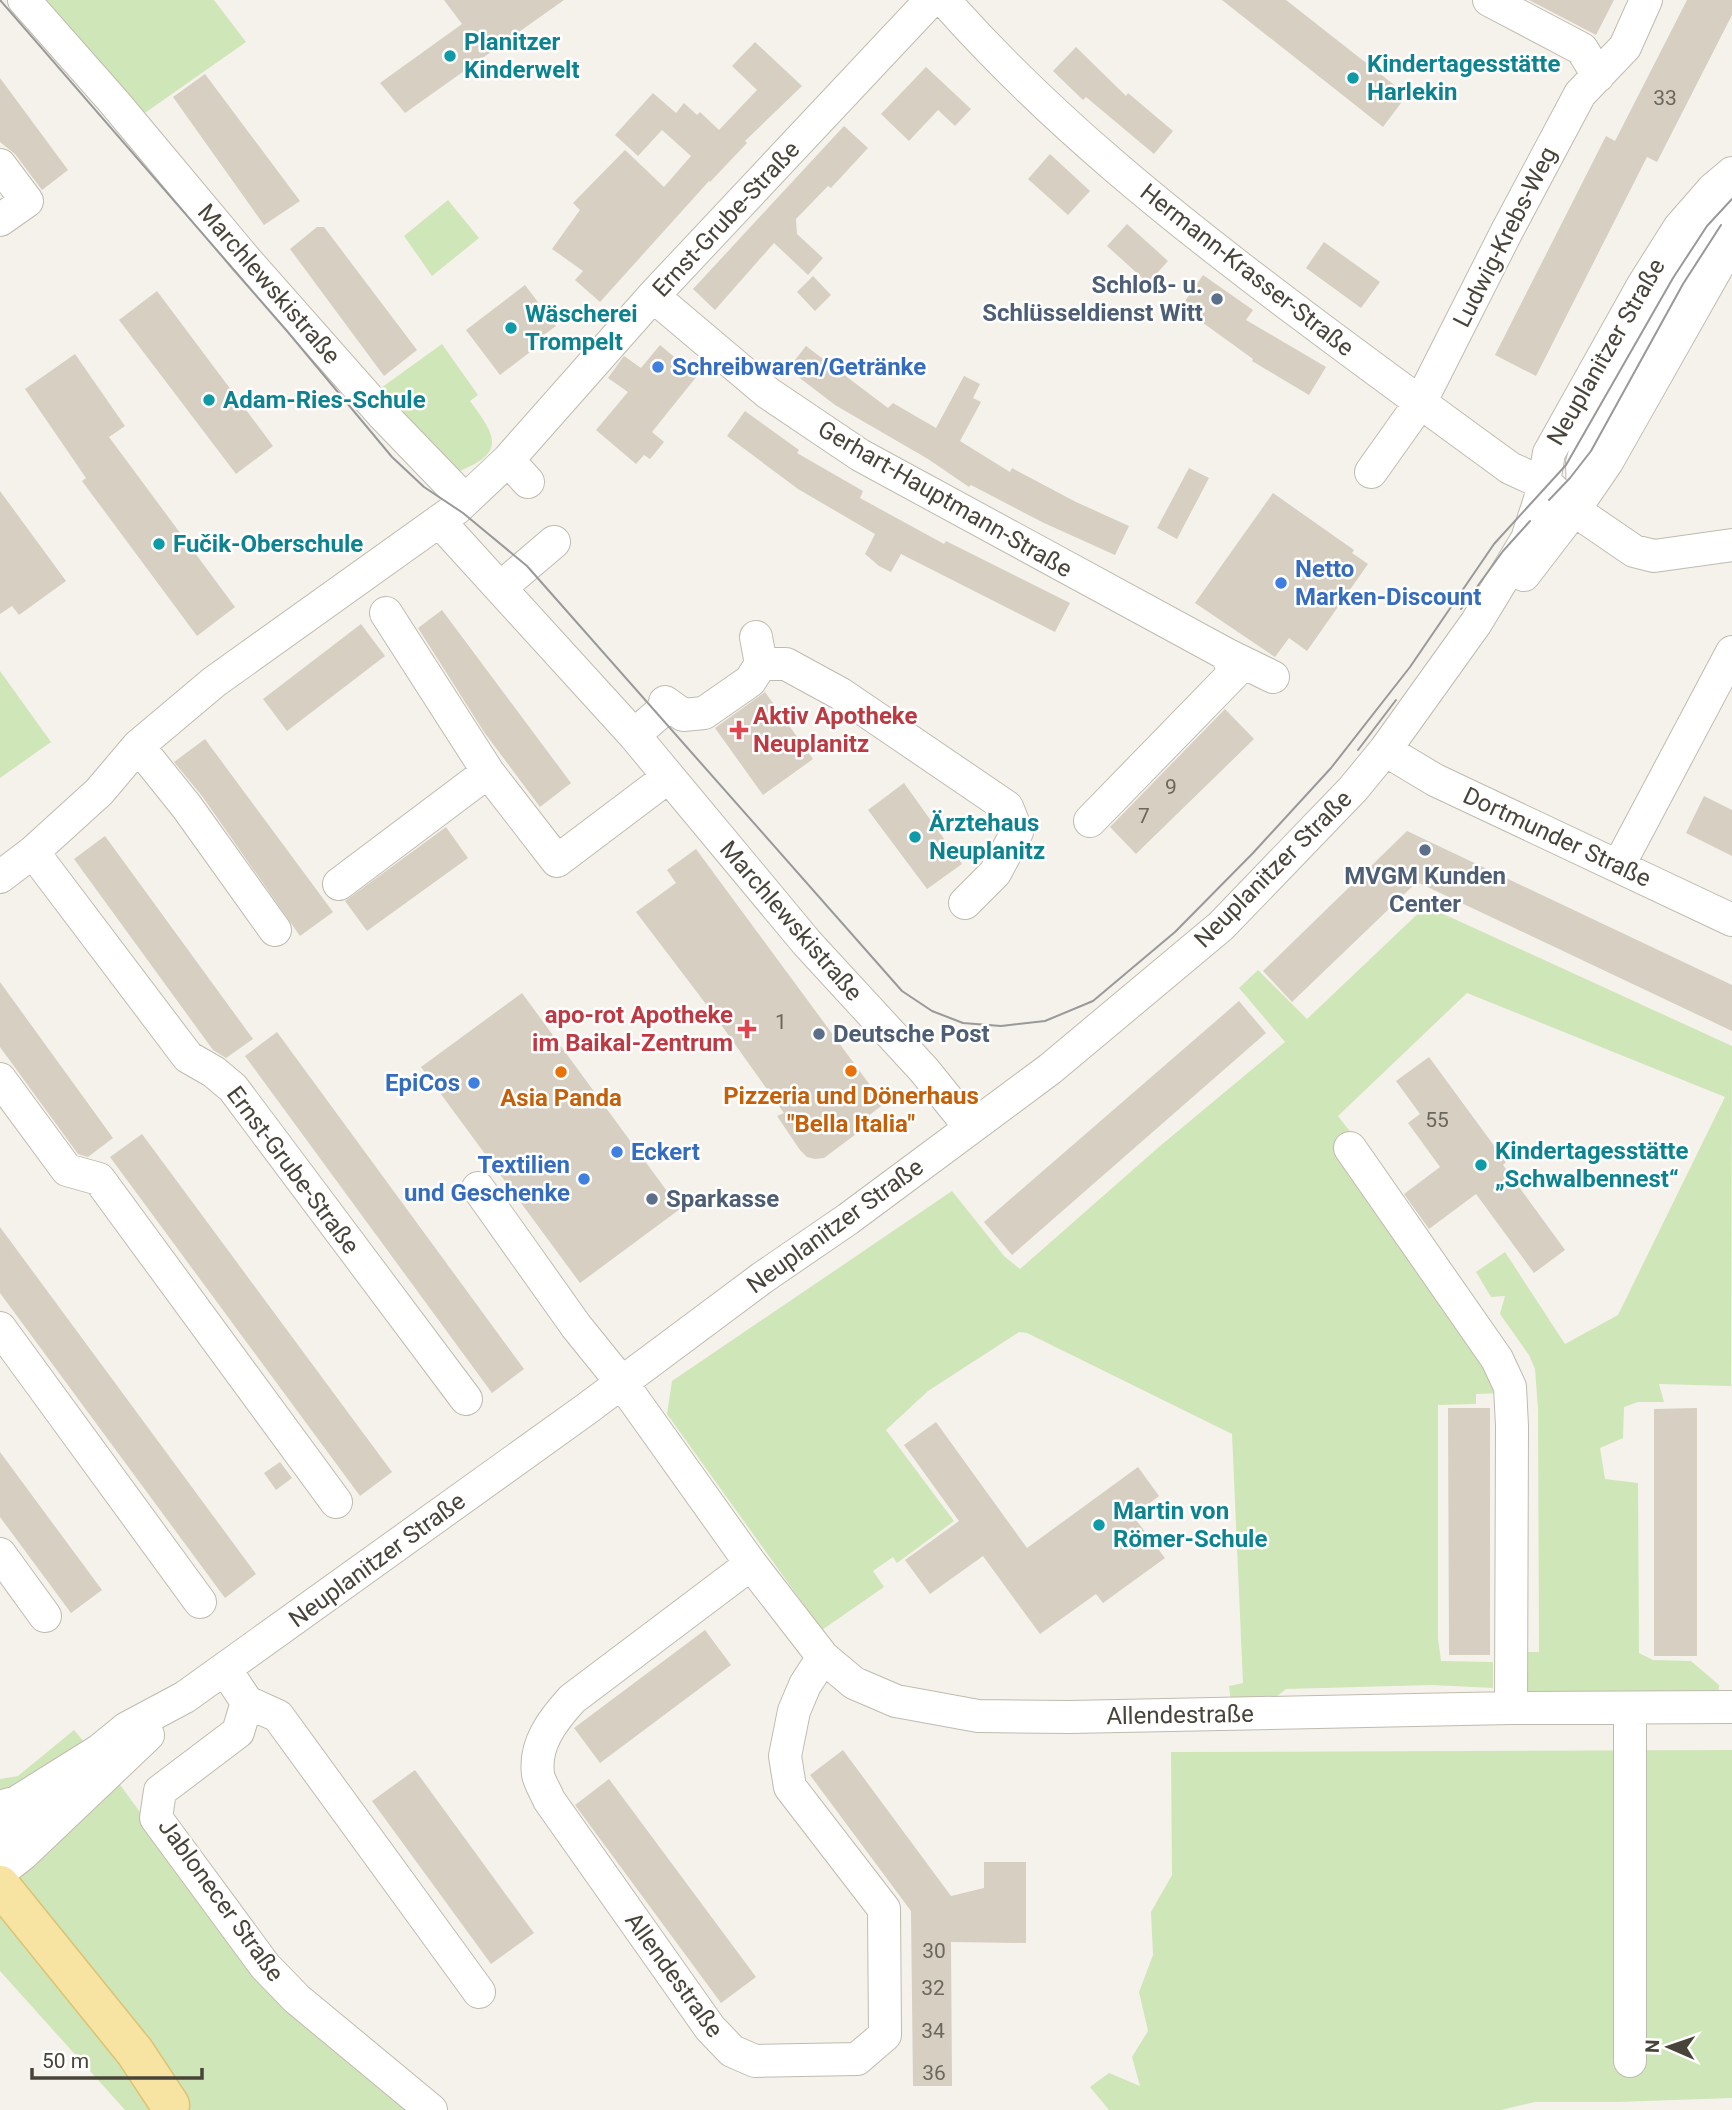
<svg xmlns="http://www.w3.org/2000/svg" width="1732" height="2110" viewBox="0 0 1732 2110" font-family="Roboto,sans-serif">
	<rect width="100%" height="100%" fill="#f5f2ec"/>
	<path fill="#cfe6b8" d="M 46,0 L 214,0 L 246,42 L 142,115 Z
		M 448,200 L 479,238 L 432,276 L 404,236 Z
		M 442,344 L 478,395 L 470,401 C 496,436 507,453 457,472 L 374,393 Z
		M 0,671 L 51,742 L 0,778 Z
		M 1426,906 L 1732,1046 L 1731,1386 L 1659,1384 L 1664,1402 L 1638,1402 L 1624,1407 L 1623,1438 L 1600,1448 L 1605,1479 L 1638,1483 L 1639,1653 L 1653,1660 L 1691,1661 L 1719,1685 L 1718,1699 L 1526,1694 L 1526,1652 L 1539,1652 L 1538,1409 L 1535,1369 L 1529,1355 L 1500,1314 L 1505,1296 L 1491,1297 L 1476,1272 L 1505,1252 L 1565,1344 L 1618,1315 L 1725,1097 L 1467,993 L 1338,1116 L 1356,1139 L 1503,1393 L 1476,1394 L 1476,1404 L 1438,1405 L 1438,1638 L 1441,1661 L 1493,1662 L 1493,1688 L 1432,1685 L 1286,1689 L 1271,1701 L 1231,1702 L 1229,1686 L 1243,1683 L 1232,1434 L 1027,1333 L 1019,1332 L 928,1391 L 886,1430 L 954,1521 L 897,1563 L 893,1557 L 873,1571 L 884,1587 L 822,1630 L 667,1414 L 672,1381 L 952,1191 L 1004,1256 L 1020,1269 L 1160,1146 L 1285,1042 L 1239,988 L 1258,970 L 1307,1019 Z
		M 74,1730 L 121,1786 L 270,1991 L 410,2110 L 125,2110 L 0,1971 L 0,1779 L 18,1776 Z
		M 1732,1750 L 1732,2098 L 1616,2102 L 1535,2102 L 1501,2110 L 1109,2110 L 1090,2087 L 1109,2073 L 1140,2086 L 1132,2057 L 1148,2031 L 1139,1992 L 1153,1955 L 1151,1912 L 1172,1875 L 1171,1752 Z"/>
	<path fill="#d6cfc2" d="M 444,0 L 564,0 L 405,113 L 380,83 L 462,24 Z
		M 1222,0 L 1286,0 L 1407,95 L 1383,127 Z
		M 1529,0 L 1614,0 L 1596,35 Z
		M 1687,0 L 1732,0 L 1732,15 L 1657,162 L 1647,157 L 1536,376 L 1495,355 L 1606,136 L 1615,141 Z
		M 755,42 L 802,86 L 745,141 L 747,143 L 710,182 L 709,181 L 600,302 L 575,280 L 583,271 L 552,249 L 580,210 L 573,203 L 625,150 L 664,187 L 691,156 L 662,130 L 638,156 L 615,135 L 653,93 L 676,113 L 684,103 L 697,115 L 700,112 L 719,130 L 757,90 L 732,66 Z
		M 1076,47 L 1126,96 L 1128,93 L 1173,131 L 1154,154 L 1086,97 L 1083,100 L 1053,71 Z
		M 926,67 L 971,109 L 955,126 L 938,110 L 909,141 L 881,114 Z
		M 205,74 L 300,201 L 264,225 L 173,97 Z
		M 0,78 L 68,170 L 42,190 L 15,154 L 0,142 Z
		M 844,126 L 868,148 L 831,188 L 828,186 L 796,219 L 797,234 L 823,258 L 808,275 L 774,243 L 715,310 L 693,289 Z
		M 1050,154 L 1090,191 L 1068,215 L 1028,179 Z
		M 1127,224 L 1168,261 L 1148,283 L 1107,246 Z
		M 317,227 L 324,227 L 417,350 L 384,376 L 290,249 Z
		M 1324,242 L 1380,282 L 1361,308 L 1306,268 Z
		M 1203,275 L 1253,310 L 1246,320 L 1326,367 L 1309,395 L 1252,361 L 1253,359 L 1181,307 Z
		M 813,276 L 831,295 L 815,311 L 797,292 Z
		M 525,285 L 556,326 L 530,345 L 534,349 L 500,375 L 466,330 Z
		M 157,291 L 273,446 L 236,474 L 119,320 Z
		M 660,345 L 697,376 L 652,432 L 664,442 L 650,459 L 644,455 L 636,464 L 596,430 L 628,392 L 608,378 L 621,360 L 624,356 L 641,368 Z
		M 806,346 L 888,408 L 893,403 L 936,428 L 964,376 L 980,384 L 973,398 L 981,402 L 960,441 L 1010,472 L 1012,468 L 1076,502 L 1129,526 L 1115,555 L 1044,523 L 971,485 L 969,487 L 928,459 L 835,405 L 788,369 Z
		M 75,354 L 125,426 L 109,437 L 235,607 L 197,636 L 82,481 L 86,478 L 25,389 Z
		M 745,411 L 799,450 L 797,453 L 863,491 L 860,498 L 944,544 L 946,541 L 1070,603 L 1055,632 L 901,554 L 891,572 L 879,566 L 865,554 L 875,534 L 798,489 L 727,436 Z
		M 1189,468 L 1209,478 L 1177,539 L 1157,528 Z
		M 0,491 L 66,581 L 19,615 L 12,606 L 0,614 Z
		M 1273,493 L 1354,550 L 1352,553 L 1368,564 L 1307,651 L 1289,638 L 1275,657 L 1195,603 Z
		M 442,610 L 571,783 L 540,807 L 484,732 L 418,628 Z
		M 361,624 L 385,656 L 287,731 L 263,699 Z
		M 765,692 L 813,759 L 763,795 L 715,728 Z
		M 1225,709 L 1254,739 L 1136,854 L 1110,827 Z
		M 205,739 L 333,912 L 300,936 L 202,796 L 174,762 Z
		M 904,783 L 962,864 L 927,889 L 868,810 Z
		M 1704,796 L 1732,810 L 1732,856 L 1686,833 Z
		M 446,827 L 468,858 L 367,931 L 345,901 Z
		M 1407,831 L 1732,985 L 1732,1031 L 1417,882 L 1292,1002 L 1263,971 Z
		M 105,836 L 253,1039 L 226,1058 L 213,1050 L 74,859 Z
		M 696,849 L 884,1104 L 856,1125 L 860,1131 L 824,1158 L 815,1159 L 807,1157 L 800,1150 L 777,1116 L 784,1113 L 712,1012 L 636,912 L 676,883 L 667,870 Z
		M 0,982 L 113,1138 L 88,1157 L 78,1154 L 0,1047 Z
		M 522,993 L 680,1209 L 580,1283 L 421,1067 Z
		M 1239,1001 L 1266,1033 L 1012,1255 L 984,1222 Z
		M 277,1032 L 524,1369 L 492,1393 L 245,1056 Z
		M 1429,1057 L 1506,1162 L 1503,1165 L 1565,1250 L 1534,1273 L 1476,1194 L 1429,1229 L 1404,1194 L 1440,1167 L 1408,1123 L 1420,1114 L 1396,1081 Z
		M 142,1134 L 392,1472 L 360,1496 L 110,1157 Z
		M 0,1227 L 256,1574 L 225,1598 L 0,1293 Z
		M 1448,1408 L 1490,1408 L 1490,1655 L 1449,1655 Z
		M 1697,1408 L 1697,1656 L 1654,1656 L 1654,1409 Z
		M 936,1422 L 1027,1548 L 1138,1467 L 1159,1496 L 1133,1516 L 1165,1558 L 1103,1603 L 1096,1594 L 1040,1634 L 983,1556 L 930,1594 L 905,1560 L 959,1521 L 904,1445 Z
		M 0,1452 L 102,1590 L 71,1613 L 0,1517 Z
		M 280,1462 L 292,1478 L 276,1490 L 264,1473 Z
		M 705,1630 L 731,1665 L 600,1763 L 574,1728 Z
		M 843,1750 L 951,1896 L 984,1888 L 984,1862 L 1026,1862 L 1026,1943 L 951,1942 L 952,2086 L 913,2086 L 911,1911 L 810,1775 Z
		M 415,1770 L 534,1933 L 491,1964 L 372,1801 Z
		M 609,1779 L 756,1977 L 721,2003 L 575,1805 Z"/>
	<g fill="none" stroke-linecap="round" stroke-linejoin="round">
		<defs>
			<path id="minor" d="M 24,0 L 114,102 L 246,260 L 383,415 L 465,500
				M 944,0 C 1049,119 1174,219 1301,314 C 1370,366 1440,417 1510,468 L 1549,486 L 1574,510 L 1634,551 L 1654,556 L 1732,545
				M 1489,0 L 1582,49 L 1598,76
				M 0,165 L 27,201 L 0,220
				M 653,296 L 768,393 L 860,455 L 1226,654 L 1273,677
				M 508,460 L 528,482
				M 1371,472 L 1420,403 L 1507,231 L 1580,94 L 1625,47 L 1646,0
				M 1583,496 L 1582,463 L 1588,442 L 1682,275 L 1713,227 L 1732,205
				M 439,521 L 634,735 L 807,943 L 924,1070 L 970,1127
				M 1524,575 L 1574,510 L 1607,462 L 1732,241
				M 500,588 L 554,542
				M 386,613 L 488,772 L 557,861 L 667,778
				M 761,664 L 786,664 L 841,694 L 1007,807 L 1017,832 L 995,873 L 965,903
				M 634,735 L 664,709 L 665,702 L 683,715 L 704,713 L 750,681 L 761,664 L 756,637
				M 138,746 L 187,807 L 275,930
				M 1385,750 L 1435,780 L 1732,920
				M 1090,821 L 1235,672 L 1226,654
				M 33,852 L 188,1057 L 214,1072 L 233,1088 L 466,1399
				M 1619,865 L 1732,652
				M 0,877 L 33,852 L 99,792 L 138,746 L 214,682 L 456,509 L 508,460 L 653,296 L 931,0
				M 339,884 L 488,772
				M 0,1079 L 67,1170 L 99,1179 L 336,1502
				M 1350,1148 L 1497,1359 L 1510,1387 L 1512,1426 L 1511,1708
				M 478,1188 L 576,1326 L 622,1383 L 751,1564 L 823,1657 L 854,1683 L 896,1701 L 978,1716 L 1070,1717 L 1511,1708 L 1732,1707
				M 0,1328 L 200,1602
				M 0,1554 L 45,1616
				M 751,1564 L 572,1699 C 553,1720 534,1744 538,1774 C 539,1782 546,1792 549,1800 L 710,2028 L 732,2051 L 755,2061 L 857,2059 L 885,2035 L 884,1909 L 790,1787 L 785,1756 L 794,1711 L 805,1685 L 823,1657
				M 225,1669 L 247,1702 L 238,1732 L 160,1791 L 156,1818 L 265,1966 L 297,1999 L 431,2110
				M 247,1702 L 278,1716 L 479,1992
				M 1630,1708 L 1630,2061
				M 0,1807 L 17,1802 L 100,1750 L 127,1728 L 185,1697 L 585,1410 L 762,1278 L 848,1219 L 1050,1069 L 1221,926 L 1353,789 L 1385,750 L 1476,623 L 1527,539 L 1542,493 L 1549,453 L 1643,285 L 1679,228 L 1713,189 L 1732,173
				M 0,1841 L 53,1794
				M 0,1872 L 23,1854 L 148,1735"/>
			<path id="major" d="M 0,1885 L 135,2052 L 170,2105"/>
		</defs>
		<use href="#minor" stroke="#c0bbaf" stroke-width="34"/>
		<use href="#major" stroke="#dcc272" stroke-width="41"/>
		<use href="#minor" stroke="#fff" stroke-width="32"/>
		<use href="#major" stroke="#f7e3a2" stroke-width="38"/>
		<path stroke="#999" stroke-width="2" d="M 0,0 L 287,331 L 392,457 L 424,487 L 463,513 L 527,566 L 902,991 L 932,1011 L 963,1023 L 1001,1026 L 1045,1021 L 1093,1001 L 1175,932 L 1253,853 L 1331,768 L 1410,667 L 1494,544 L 1566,465 L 1673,278 L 1707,226 L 1732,199
			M 1549,500 L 1570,478 L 1591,451 L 1683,284 L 1721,225
			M 1461,609 L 1503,551 L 1530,521
			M 1358,750 L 1396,700"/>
	</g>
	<g fill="#0f9aa8" stroke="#fff" stroke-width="2.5">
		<circle cx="450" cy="56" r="7"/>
		<circle cx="1353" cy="78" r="7"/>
		<circle cx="511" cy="328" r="7"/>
		<circle cx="209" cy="400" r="7"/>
		<circle cx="159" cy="544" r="7"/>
		<circle cx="915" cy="837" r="7"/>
		<circle cx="1481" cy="1165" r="7"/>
		<circle cx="1099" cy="1525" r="7"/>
	</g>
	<g fill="#5c6f8a" stroke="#fff" stroke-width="2.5">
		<circle cx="1217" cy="299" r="7"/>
		<circle cx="1425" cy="850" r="7"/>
		<circle cx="819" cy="1034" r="7"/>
		<circle cx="652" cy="1199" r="7"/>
	</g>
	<g fill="#3f7fe0" stroke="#fff" stroke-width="2.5">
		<circle cx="658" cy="367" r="7"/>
		<circle cx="1281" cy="583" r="7"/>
		<circle cx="474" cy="1083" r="7"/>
		<circle cx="617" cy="1152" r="7"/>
		<circle cx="584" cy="1179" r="7"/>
	</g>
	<g fill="#e0444e" stroke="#fff" stroke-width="2.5">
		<path d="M735.5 719.5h7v7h7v7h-7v7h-7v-7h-7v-7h7z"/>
		<path d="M743.5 1018.5h7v7h7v7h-7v7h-7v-7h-7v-7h7z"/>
	</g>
	<g fill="#e8710a" stroke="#fff" stroke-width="2.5">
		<circle cx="851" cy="1071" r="7"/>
		<circle cx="561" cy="1072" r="7"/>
	</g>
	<g text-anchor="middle" stroke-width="5" stroke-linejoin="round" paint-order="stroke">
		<g font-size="21" fill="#6c675c">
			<text x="1665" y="105">33</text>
			<text x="1171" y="794">9</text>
			<text x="1144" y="823">7</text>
			<text x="781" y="1029">1</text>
			<text x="1437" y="1127">55</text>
			<text x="934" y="1958">30</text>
			<text x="933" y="1995">32</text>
			<text x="933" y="2038">34</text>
			<text x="934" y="2080">36</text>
		</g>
		<g font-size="24" font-weight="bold" fill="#0d838f" stroke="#fff" text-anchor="start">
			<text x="464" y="50">Planitzer<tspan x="464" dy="28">Kinderwelt</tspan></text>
			<text x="1367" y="72">Kindertagesstätte<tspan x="1367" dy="28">Harlekin</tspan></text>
			<text x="525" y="322">Wäscherei<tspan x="525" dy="28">Trompelt</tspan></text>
			<text x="223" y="408">Adam-Ries-Schule</text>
			<text x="173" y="552">Fučik-Oberschule</text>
			<text x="929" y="831">Ärztehaus<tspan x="929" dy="28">Neuplanitz</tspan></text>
			<text x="1495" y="1159">Kindertagesstätte<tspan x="1495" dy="28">„Schwalbennest“</tspan></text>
			<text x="1113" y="1519">Martin von<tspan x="1113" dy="28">Römer-Schule</tspan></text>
		</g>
		<g font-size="24" fill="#49443a" stroke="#fff">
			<text transform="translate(726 219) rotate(-47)" y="8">Ernst-Grube-Straße</text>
			<text transform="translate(1505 237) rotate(-63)" y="8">Ludwig-Krebs-Weg</text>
			<text transform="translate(1247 270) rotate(38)" y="8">Hermann-Krasser-Straße</text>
			<text transform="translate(269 284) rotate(49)" y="8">Marchlewskistraße</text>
			<text transform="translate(1606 352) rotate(-60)" y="8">Neuplanitzer Straße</text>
			<text transform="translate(945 499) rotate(30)" y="8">Gerhart-Hauptmann-Straße</text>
			<text transform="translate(1557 837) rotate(25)" y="8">Dortmunder Straße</text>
			<text transform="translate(1273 869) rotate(-45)" y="8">Neuplanitzer Straße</text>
			<text transform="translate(791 921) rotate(49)" y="8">Marchlewskistraße</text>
			<text transform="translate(293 1170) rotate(53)" y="8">Ernst-Grube-Straße</text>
			<text transform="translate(835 1226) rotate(-36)" y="8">Neuplanitzer Straße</text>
			<text transform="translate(377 1560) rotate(-36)" y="8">Neuplanitzer Straße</text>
			<text transform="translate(1180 1715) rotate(-1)" y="8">Allendestraße</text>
			<text transform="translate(221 1900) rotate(54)" y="8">Jablonecer Straße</text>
			<text transform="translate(674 1975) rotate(54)" y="8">Allendestraße</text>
		</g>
		<g font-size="24" font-weight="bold" fill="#4e5e75" stroke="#fff" text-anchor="start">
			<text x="1203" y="293" text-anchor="end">Schloß- u.<tspan x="1203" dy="28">Schlüsseldienst Witt</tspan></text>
			<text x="1425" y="884" text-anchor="middle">MVGM Kunden<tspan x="1425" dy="28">Center</tspan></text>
			<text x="833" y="1042">Deutsche Post</text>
			<text x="666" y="1207">Sparkasse</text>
		</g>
		<g font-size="24" font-weight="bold" fill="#366cbe" stroke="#fff" text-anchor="start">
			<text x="672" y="375">Schreibwaren/Getränke</text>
			<text x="1295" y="577">Netto<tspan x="1295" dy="28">Marken-Discount</tspan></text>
			<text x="460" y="1091" text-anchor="end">EpiCos</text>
			<text x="631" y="1160">Eckert</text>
			<text x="570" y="1173" text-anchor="end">Textilien<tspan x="570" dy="28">und Geschenke</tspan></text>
		</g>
		<g font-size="24" font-weight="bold" fill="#be3a42" stroke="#fff" text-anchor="start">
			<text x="753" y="724">Aktiv Apotheke<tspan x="753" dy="28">Neuplanitz</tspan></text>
			<text x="733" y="1023" text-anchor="end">apo-rot Apotheke<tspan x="733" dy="28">im Baikal-Zentrum</tspan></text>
		</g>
		<g font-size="24" font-weight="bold" fill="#c56008" stroke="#fff">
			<text x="851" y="1104">Pizzeria und Dönerhaus<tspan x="851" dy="28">"Bella Italia"</tspan></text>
			<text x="561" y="1106">Asia Panda</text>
		</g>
	</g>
	<g transform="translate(1669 2047) rotate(272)" stroke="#ffffff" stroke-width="5" paint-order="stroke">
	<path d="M0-5L12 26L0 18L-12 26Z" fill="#49443a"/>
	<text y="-10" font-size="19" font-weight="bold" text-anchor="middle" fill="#49443a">N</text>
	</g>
	<path d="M32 2068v10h170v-10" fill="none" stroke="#49443a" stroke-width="3.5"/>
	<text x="42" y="2068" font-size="21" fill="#49443a" stroke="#ffffff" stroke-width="5" paint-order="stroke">50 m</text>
</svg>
